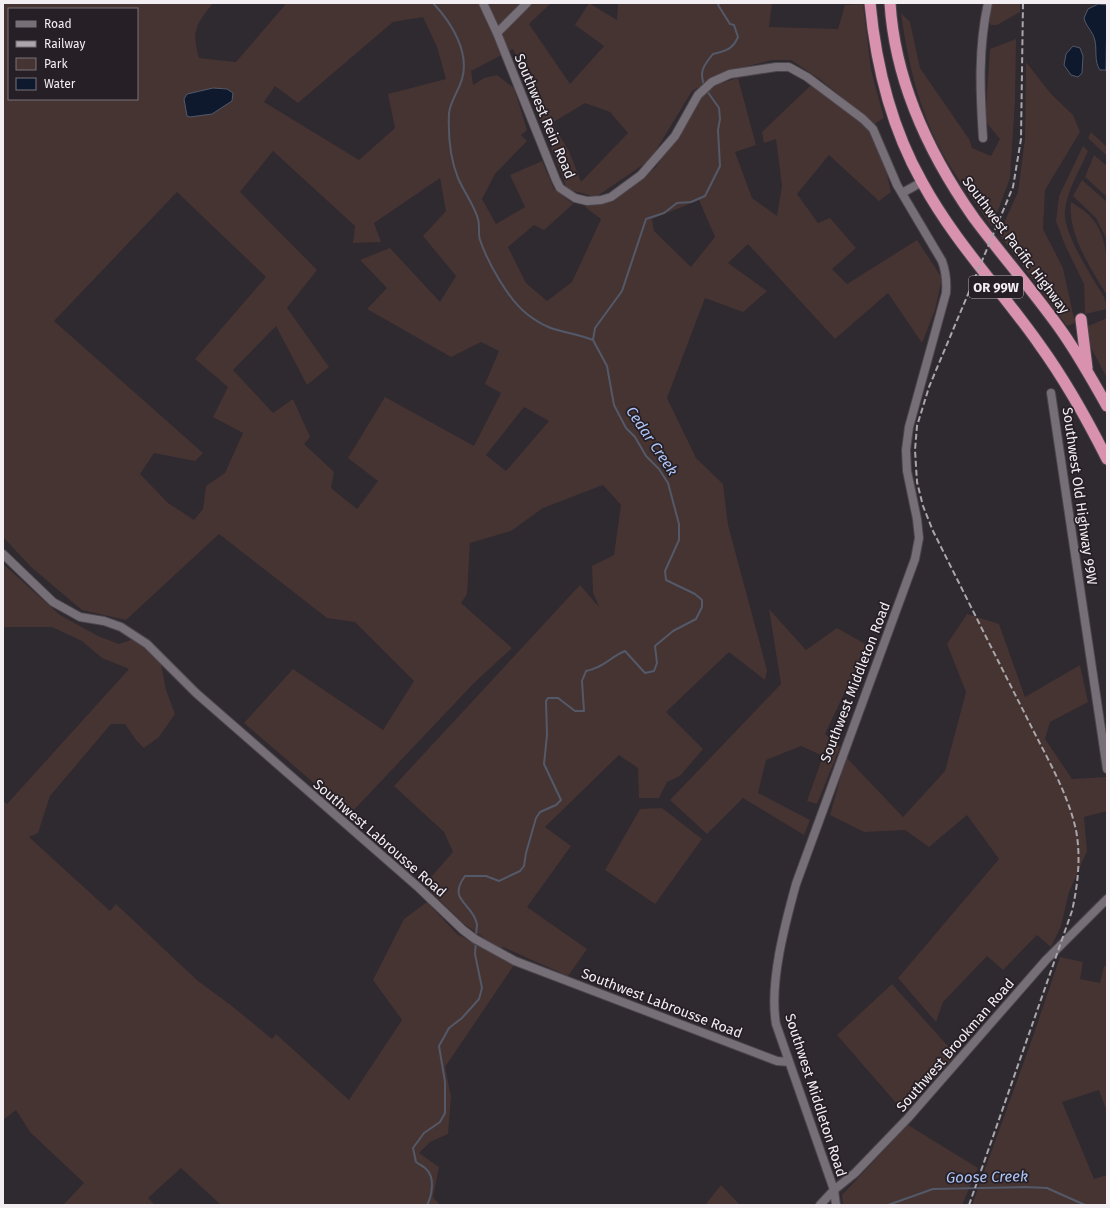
<svg xmlns="http://www.w3.org/2000/svg" width="1110" height="1208" viewBox="0 0 1110 1208" font-family="'Fira Sans',sans-serif">
	<rect width="100%" height="100%" fill="#2f2930"/>
	<path fill="#463432" fill-rule="evenodd" d="M 3,3 L 213,3 C 196,25 191,30 199,58 L 236,62 L 285,5 L 283,3 L 551,3 L 529,24 L 570,84 L 604,46 L 575,25 L 589,3 L 617,20 L 618,3 L 772,3 L 769,27 L 838,29 L 845,5 L 863,4 L 871,70 L 884,118 L 874,124 L 821,80 L 791,60 L 772,60 L 725,72 L 692,91 L 650,160 L 596,197 L 567,189 L 513,49 L 471,71 L 473,85 L 484,78 L 497,75 L 514,88 L 527,130 L 521,135 L 527,141 L 495,174 L 482,199 L 496,224 L 525,207 L 510,175 L 542,161 L 554,189 L 573,204 L 544,230 L 534,225 L 508,247 L 526,283 L 547,301 L 572,282 L 601,219 L 585,207 L 589,204 L 613,202 L 656,167 L 700,96 L 718,84 L 738,78 L 756,145 L 735,152 L 752,198 L 777,216 L 782,186 L 776,139 L 764,143 L 762,132 L 811,85 L 871,130 L 884,161 L 891,192 L 879,201 L 829,155 L 797,194 L 818,223 L 830,218 L 856,248 L 832,269 L 847,284 L 917,240 L 942,278 L 935,310 L 922,343 L 888,293 L 835,339 L 748,244 L 728,263 L 767,291 L 743,312 L 705,298 L 667,398 L 696,458 L 723,484 L 728,525 L 767,670 L 765,680 L 729,652 L 666,712 L 703,749 L 680,776 L 667,782 L 659,798 L 639,798 L 638,768 L 619,755 L 545,827 L 571,846 L 527,907 L 587,949 L 568,976 L 503,947 L 500,949 L 463,923 L 424,885 L 453,852 L 444,832 L 394,786 L 580,585 L 599,607 L 593,592 L 592,566 L 614,555 L 621,505 L 603,485 L 543,508 L 511,531 L 470,543 L 467,594 L 461,603 L 512,648 L 474,683 L 350,814 L 244,723 L 293,669 L 383,730 L 414,681 L 355,622 L 327,618 L 219,534 L 126,620 L 82,610 L 31,567 L 3,537 ZM 9,9 L 137,9 L 137,99 L 9,99 ZM 423,17 L 437,47 L 446,79 L 388,94 L 395,128 L 359,160 L 264,102 L 275,86 L 298,103 L 393,22 ZM 585,103 L 610,112 L 628,133 L 581,182 L 569,151 L 552,123 ZM 273,151 L 355,226 L 353,243 L 381,242 L 374,223 L 440,178 L 446,211 L 423,236 L 456,276 L 440,302 L 390,248 L 360,260 L 387,288 L 367,309 L 451,357 L 481,342 L 499,351 L 485,384 L 501,393 L 474,446 L 385,397 L 348,458 L 378,481 L 357,509 L 331,488 L 334,472 L 304,444 L 310,437 L 293,399 L 273,413 L 233,370 L 276,326 L 307,385 L 329,367 L 287,308 L 317,270 L 240,192 ZM 177,192 L 266,277 L 195,359 L 228,387 L 213,417 L 243,433 L 225,473 L 206,486 L 203,509 L 194,520 L 168,503 L 140,474 L 154,453 L 195,461 L 203,453 L 54,321 ZM 699,200 L 715,237 L 691,267 L 654,231 L 652,219 ZM 524,407 L 549,421 L 506,471 L 486,455 Z
		M 990,3 L 1020,3 L 1020,12 L 997,25 L 991,25 L 988,20 Z
		M 901,13 L 910,22 L 920,68 L 969,139 L 972,148 L 991,156 L 1000,139 L 985,121 L 990,49 L 1016,39 L 1015,101 L 1010,178 L 992,227 C 976,204 958,180 944,156 C 919,111 908,63 901,13 Z
		M 1026,62 L 1051,94 L 1073,115 L 1080,132 L 1045,190 L 1043,229 L 1063,268 L 1075,323 L 1067,326 L 999,234 L 1018,192 L 1025,139 Z
		M 1091,132 L 1107,147 L 1107,156 L 1088,138 Z
		M 1083,146 L 1088,151 C 1080,170 1067,190 1065,211 C 1063,230 1084,263 1093,279 C 1098,288 1107,298 1107,309 L 1085,314 L 1084,284 L 1065,245 L 1056,221 L 1059,196 Z
		M 1094,155 L 1107,166 L 1107,197 L 1085,177 Z
		M 1082,180 L 1107,202 L 1107,240 L 1096,218 L 1073,196 Z
		M 1071,202 C 1077,206 1084,210 1089,215 C 1110,236 1107,268 1107,295 C 1091,270 1067,232 1071,202 Z
		M 1107,318 L 1107,378 L 1090,346 L 1086,327 Z
		M 3,564 L 60,615 L 98,636 L 119,644 L 134,639 L 161,664 L 166,690 L 175,714 L 159,737 L 144,748 L 136,740 L 125,724 L 111,724 L 50,796 L 38,833 L 29,837 L 110,911 L 116,904 L 198,981 L 232,1006 L 272,1039 L 276,1034 L 349,1100 L 402,1020 L 373,980 L 404,919 L 427,902 L 457,934 L 514,965 L 445,1067 L 451,1097 L 448,1134 L 430,1142 L 419,1153 L 439,1167 L 433,1197 L 440,1205 L 221,1205 L 181,1168 L 148,1198 L 155,1205 L 63,1205 L 84,1183 L 30,1132 L 16,1110 L 3,1120 L 3,801 L 7,804 L 129,669 L 102,658 L 82,641 L 52,627 L 3,627 Z
		M 769,609 L 806,650 L 837,628 L 867,645 L 825,734 L 840,747 L 817,804 L 807,801 L 823,756 L 801,746 L 766,760 L 758,793 L 810,820 L 804,835 L 743,798 L 707,834 L 670,800 L 781,684 Z
		M 967,614 L 999,624 L 1025,697 L 1080,665 L 1088,702 L 1050,722 L 1045,739 L 1072,779 L 1106,777 L 1107,811 L 1084,817 L 1087,851 L 1069,892 L 1061,926 L 1051,947 L 1037,935 L 1003,970 L 987,956 L 943,1002 L 936,1022 L 898,978 L 999,859 L 967,815 L 929,847 L 905,830 L 864,832 L 830,815 L 846,757 L 903,817 L 945,771 L 966,692 L 947,644 Z
		M 662,808 L 702,839 L 655,904 L 605,870 L 640,809 Z
		M 1060,957 L 1083,962 L 1080,979 L 1100,983 L 1104,966 L 1107,967 L 1107,1112 L 1099,1090 L 1062,1102 L 1094,1179 L 1107,1175 L 1107,1205 L 972,1205 L 1030,1045 Z
		M 892,984 L 956,1055 L 904,1112 L 837,1035 Z
		M 908,1125 L 978,1168 L 962,1205 L 843,1205 L 842,1195 Z
		M 721,1185 L 740,1205 L 705,1205 Z"/>
	<path fill="#0f192e" stroke="#535969" d="M 1098,4 L 1107,5 L 1106,70 L 1100,70 C 1094,62 1097,50 1095,41 C 1093,31 1086,27 1084,18 L 1088,9 Z
		M 1073,46 L 1080,48 L 1083,56 L 1082,73 L 1078,77 L 1071,75 L 1064,65 L 1066,54 Z
		M 213,88 L 227,89 L 233,93 L 232,101 L 212,114 L 190,117 L 187,116 L 184,99 L 187,94 Z"/>
	<g fill="none" stroke-linecap="round" stroke-linejoin="round">
		<path stroke="#535969" stroke-width="2" d="M 433,3 C 451,22 470,52 462,79 C 459,90 450,102 449,113 C 448,135 450,158 458,178 C 464,192 474,205 478,219 C 480,226 478,234 480,240 C 488,263 508,299 527,314 C 552,334 567,330 593,340
			M 705,87 C 698,72 704,65 713,54 C 726,51 733,49 738,37 L 734,25 L 730,24 L 718,5 L 719,3
			M 476,937 C 476,933 477,928 477,924 C 472,902 447,901 465,876 L 486,876 L 499,881 L 520,871 L 524,866 L 526,853 L 536,818 L 540,812 L 556,805 L 561,800 L 544,764 L 547,735 L 546,701 L 548,698 L 558,698 L 575,711 L 584,711 L 582,681 L 586,671 C 605,667 610,657 625,651 L 645,673 L 654,671 L 657,663 L 655,646 L 673,631 L 696,619 L 702,607 L 702,600 L 695,594 L 666,580 L 665,571 L 679,540 L 679,524 L 668,483 L 659,469 L 646,456 L 635,437 L 626,428 L 614,405 L 607,366 L 593,340 L 595,328 L 622,291 L 646,219 L 664,213 L 677,203 L 691,202 L 705,196 L 720,166 L 718,130 L 720,119 L 719,108 L 707,91
			M 427,1205 C 432,1196 435,1178 427,1170 C 425,1167 420,1165 416,1162 L 413,1148 L 424,1133 L 440,1122 L 445,1113 L 445,1082 L 439,1046 L 449,1028 L 462,1018 L 479,999 L 482,988 L 475,954 L 476,941
			M 888,1205 L 933,1189 L 1025,1187 L 1047,1188 L 1085,1205"/>
		<defs>
			<path id="minor" d="M 483,3 L 497,33 L 556,180 L 560,188 L 575,198 L 587,201 L 601,200 L 611,197 L 641,175 L 675,136 L 698,95 L 712,82 L 730,74 L 776,67 L 789,67 L 807,77 L 863,119 L 873,129 L 897,185 L 942,261 C 946,272 947,281 946,293 L 909,427 L 906,450 L 907,471 L 917,519 L 919,538 L 915,559 L 796,884 C 785,924 769,983 776,1024 L 834,1190 L 836,1205
				M 497,33 L 527,3
				M 983,138 C 980,92 978,48 988,3
				M 902,193 L 922,182
				M 1051,393 L 1107,769
				M 3,554 L 53,602 L 80,617 L 104,621 L 121,627 L 147,644 L 196,693 L 418,887 L 463,930 L 475,939 L 515,961 L 777,1061 L 789,1062
				M 820,1205 L 834,1190 L 855,1173 L 908,1118 L 1046,960 L 1107,899"/>
			<path id="trunk" d="M 870,3 C 876,66 891,127 922,182 C 954,241 1001,290 1039,344 C 1065,380 1087,419 1107,459
				M 890,3 C 895,81 929,154 974,218 C 1003,257 1035,293 1063,333 C 1079,356 1093,381 1107,406
				M 1081,319 L 1087,368"/>
		</defs>
		<use href="#minor" stroke="#4c464c" stroke-width="10"/>
		<use href="#trunk" stroke="#4c464c" stroke-width="13"/>
		<use href="#minor" stroke="#776f77" stroke-width="8"/>
		<use href="#trunk" stroke="#d892ae" stroke-width="11"/>
		<path stroke="#aaa6ab" stroke-width="2" stroke-dasharray="6 3" stroke-linecap="butt" d="M 969,1205 L 1072,911 C 1078,884 1081,857 1076,830 C 1067,790 1044,753 1026,716 C 995,655 964,593 933,531 L 923,506 L 917,482 L 915,450 L 917,426 L 929,387 L 1013,187 L 1021,139 L 1023,3"/>
	</g>
	<g text-anchor="middle" stroke-width="3.5" stroke-linejoin="round" paint-order="stroke">
		<rect fill="#261f26" stroke="#b5b0b5" stroke-width="1" x="969" y="276" width="54" height="22" rx="3"/>
		<g font-size="13" font-weight="bold" fill="#f2eef2">
			<text x="996" y="292">OR 99W</text>
		</g>
		<g font-size="14" fill="#f2eef2" stroke="#261f26">
			<text transform="translate(545 116) rotate(67)" y="5">Southwest Rein Road</text>
			<text transform="translate(1016 245) rotate(53)" y="5">Southwest Pacific Highway</text>
			<text transform="translate(1080 496) rotate(82)" y="5">Southwest Old Highway 99W</text>
			<text transform="translate(855 682) rotate(-69)" y="5">Southwest Middleton Road</text>
			<text transform="translate(380 838) rotate(41)" y="5">Southwest Labrousse Road</text>
			<text transform="translate(662 1003) rotate(21)" y="5">Southwest Labrousse Road</text>
			<text transform="translate(955 1045) rotate(-49)" y="5">Southwest Brookman Road</text>
			<text transform="translate(816 1095) rotate(72)" y="5">Southwest Middleton Road</text>
		</g>
		<g font-size="15" font-style="italic" fill="#adc6f7" stroke="#261f26">
			<text transform="translate(652 441) rotate(56)" y="5">Cedar Creek</text>
			<text transform="translate(987 1177) rotate(-1)" y="5">Goose Creek</text>
		</g>
	</g>
	<rect width="1110" height="1208" fill="none" stroke="#f2eef2" stroke-width="8"/>
	<rect x="8" y="8" width="130" height="92" fill="#261f26" stroke="#787278"/>
	<rect x="16" y="21" width="20" height="6" fill="#776f77" stroke="#787278"/>
	<text x="44" y="28" font-size="12" fill="#f2eef2">Road</text>
	<rect x="16" y="41" width="20" height="6" fill="#aaa6ab" stroke="#787278"/>
	<text x="44" y="48" font-size="12" fill="#f2eef2">Railway</text>
	<rect x="16" y="58" width="20" height="12" fill="#463432" stroke="#787278"/>
	<text x="44" y="68" font-size="12" fill="#f2eef2">Park</text>
	<rect x="16" y="78" width="20" height="12" fill="#0f192e" stroke="#787278"/>
	<text x="44" y="88" font-size="12" fill="#f2eef2">Water</text>
</svg>
